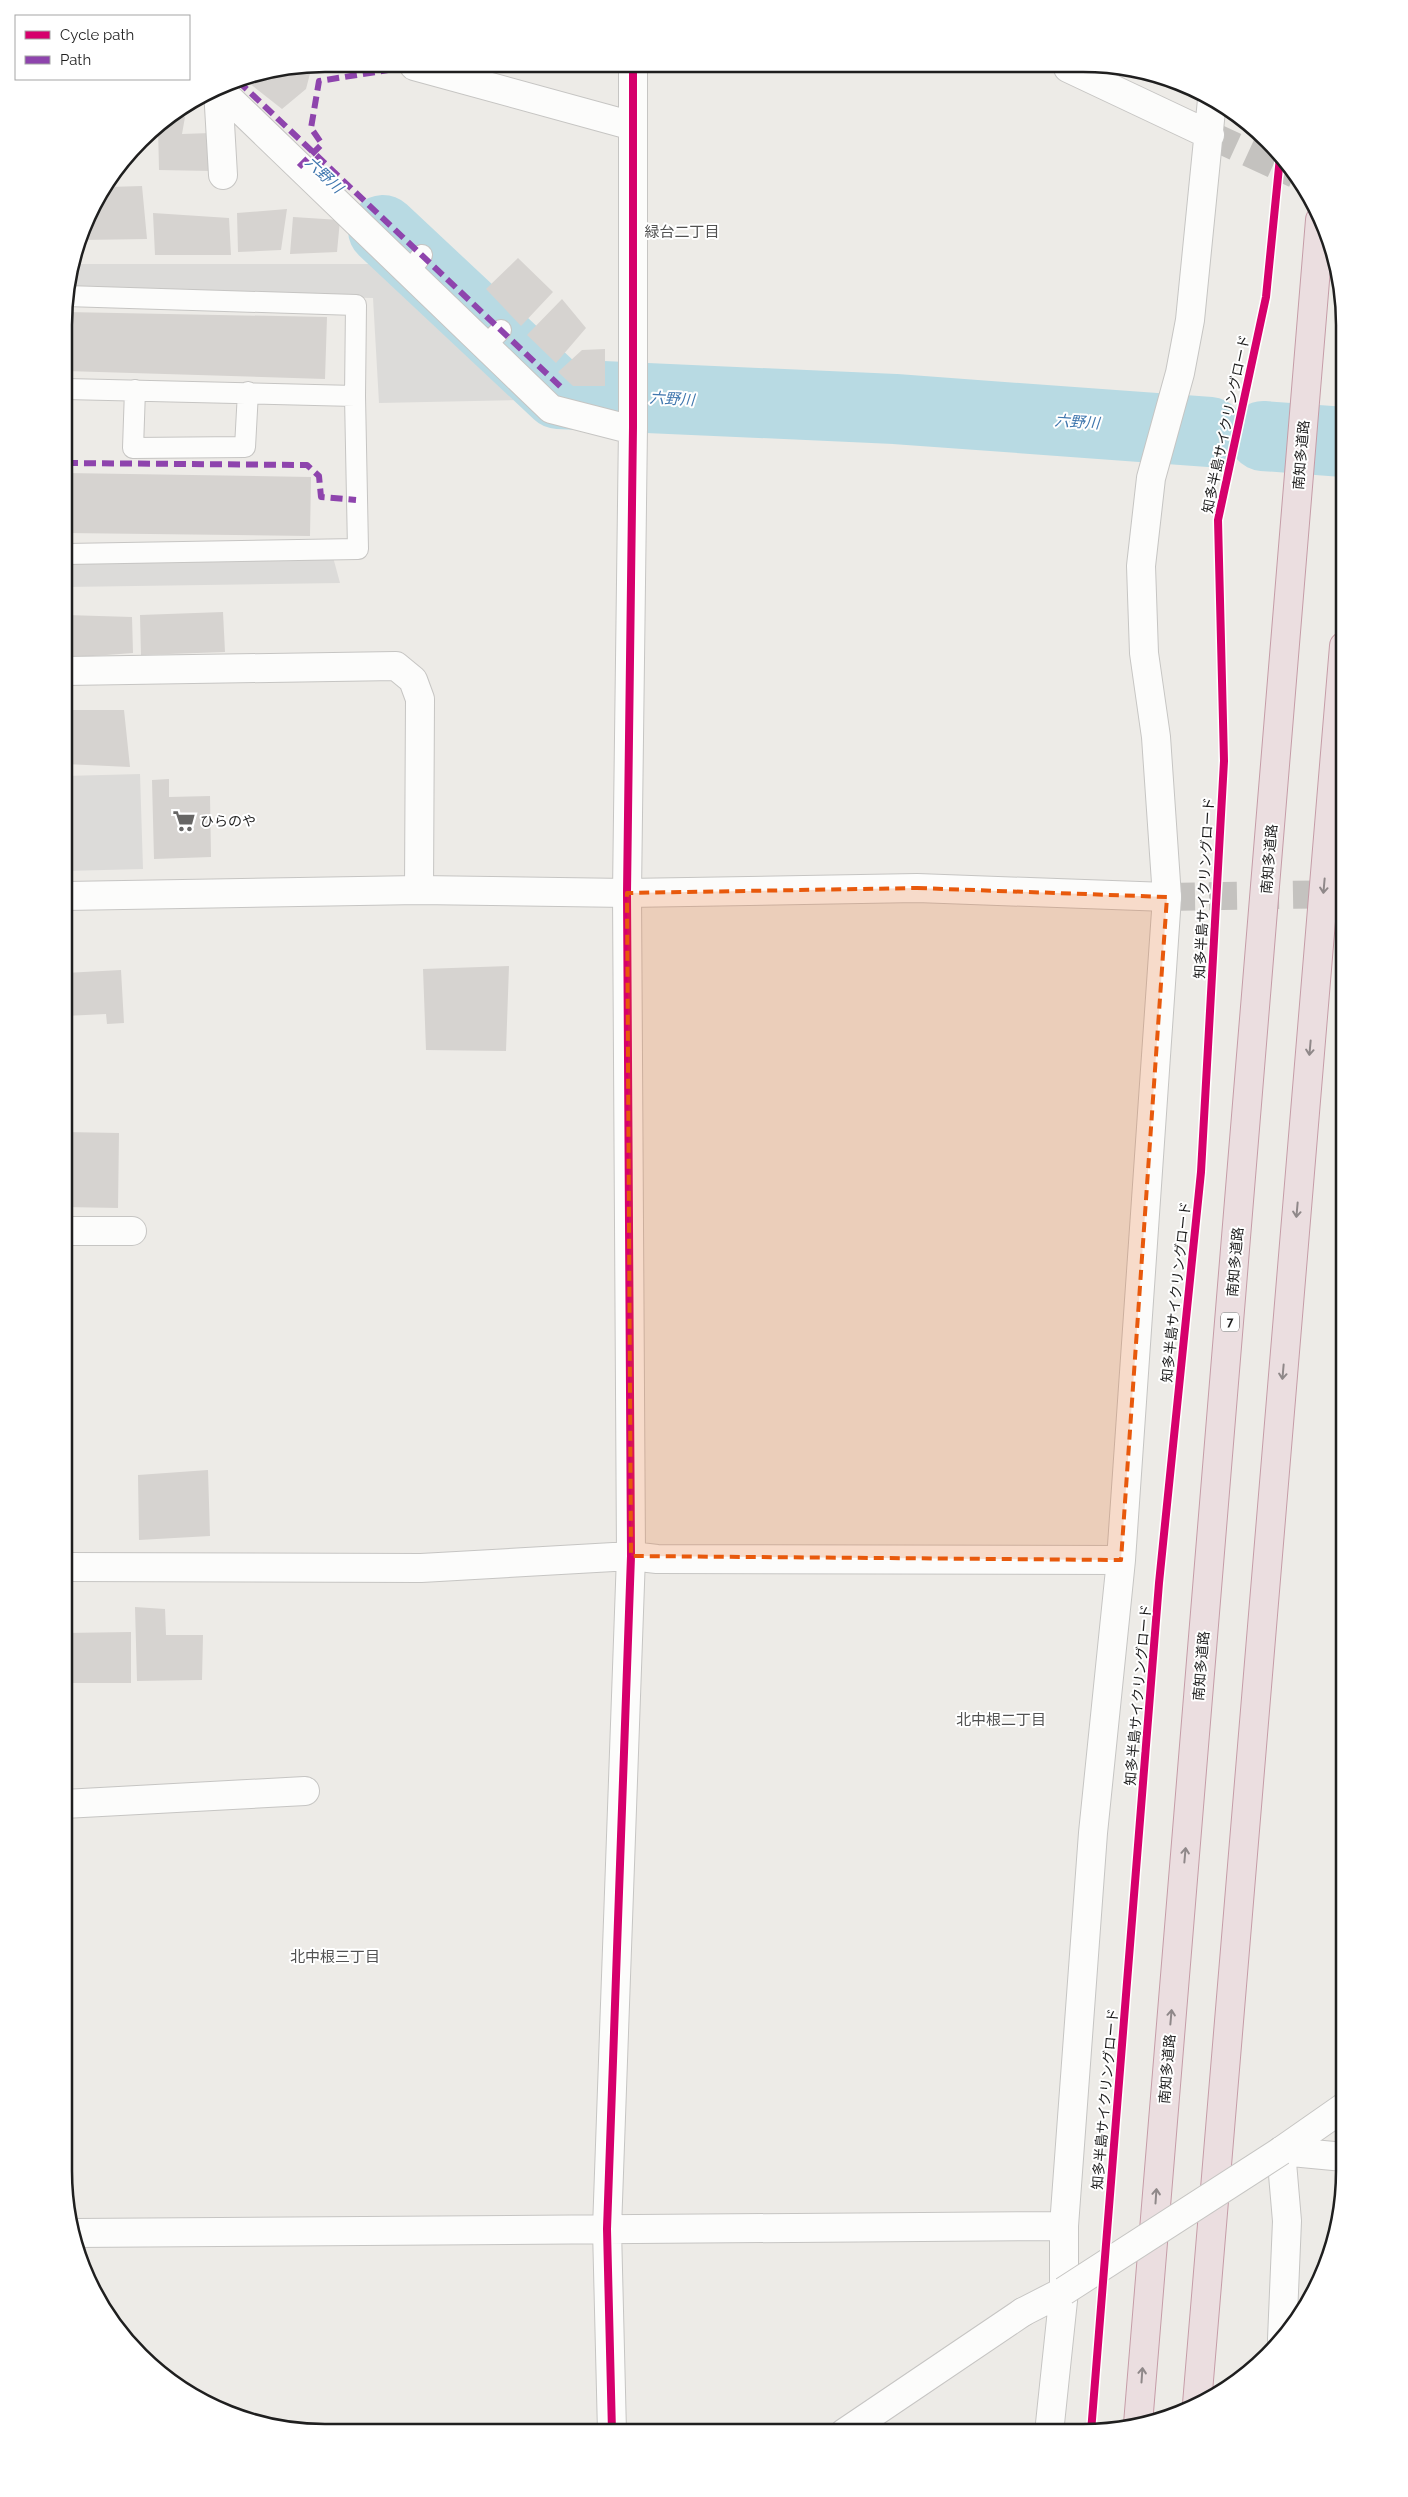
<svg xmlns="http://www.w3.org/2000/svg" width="1408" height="2497" viewBox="0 0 1408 2497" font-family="Raleway,'Noto Sans JP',sans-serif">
	<rect width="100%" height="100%" fill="#edebe7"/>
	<path fill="#dcdbd9" d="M 74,264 L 374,264 L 523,400 L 379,403 L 373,298 L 66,292 Z
		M 333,557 L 340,583 L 66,587 L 66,564 Z
		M 140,774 L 143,869 L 65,871 L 65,776 Z"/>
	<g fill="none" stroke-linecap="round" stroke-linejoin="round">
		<path stroke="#b8dae3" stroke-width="70" d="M 383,230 L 558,394 L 895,409 L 1210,432
			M 1263,436 L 1344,442"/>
	</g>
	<path fill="#d6d3d0" d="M 312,66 L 306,89 L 282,109 L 245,80 Z
		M 172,117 L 185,117 L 182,134 L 211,133 L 212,171 L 159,170 L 158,126 Z
		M 142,186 L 147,239 L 81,240 L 91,209 L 108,187 Z
		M 287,209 L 281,250 L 238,252 L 237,213 Z
		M 153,213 L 229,218 L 231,255 L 155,255 Z
		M 293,217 L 340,220 L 337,252 L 290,254 Z
		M 518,258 L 553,292 L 521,326 L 486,289 Z
		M 562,299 L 586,328 L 556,363 L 527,335 Z
		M 66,312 L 327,317 L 325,379 L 66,371 Z
		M 605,349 L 605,386 L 573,386 L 558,372 L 582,350 Z
		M 66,473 L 311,477 L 310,536 L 66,533 Z
		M 223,612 L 225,652 L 141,655 L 140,615 Z
		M 66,615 L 132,617 L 133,653 L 66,658 Z
		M 65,710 L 124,710 L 130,767 L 65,764 Z
		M 169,779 L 169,797 L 210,796 L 211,857 L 154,859 L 152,780 Z
		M 509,966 L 506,1051 L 426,1050 L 423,969 Z
		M 121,970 L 124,1023 L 107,1024 L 106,1014 L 65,1016 L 65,973 Z
		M 65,1132 L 119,1133 L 118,1208 L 65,1207 Z
		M 208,1470 L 210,1536 L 139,1540 L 138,1475 Z
		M 135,1607 L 165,1609 L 166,1635 L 203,1635 L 202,1680 L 137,1681 Z
		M 131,1632 L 131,1683 L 64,1683 L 64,1633 Z"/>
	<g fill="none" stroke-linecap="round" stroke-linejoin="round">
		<path stroke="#c4c2bf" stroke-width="28" stroke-dasharray="28 14" stroke-linecap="butt" d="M 1210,135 L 1295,174"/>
		<path stroke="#c4c2bf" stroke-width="28" stroke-dasharray="28 14" stroke-linecap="butt" d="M 1167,897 L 1344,894"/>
		<defs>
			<path id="service" d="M 409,272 L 422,255
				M 66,296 L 356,305 L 355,396
				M 485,346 L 501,330
				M 135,390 L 133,448 L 245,447 L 248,392
				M 66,554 L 358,549 L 355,396 L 66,389"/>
			<path id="minor" d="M 414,64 L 414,66 L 633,126
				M 1068,68 L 1210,135
				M 218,88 L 551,409 L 633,430
				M 218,89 L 223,175
				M 66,671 L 396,666 L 413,680 L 420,699 L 419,890
				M 65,1231 L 132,1231
				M 64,1567 L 421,1568 L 631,1556 L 657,1559 L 1121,1560
				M 64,1804 L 305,1791
				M 74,2233 L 1064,2226
				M 1023,2312 L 1064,2291
				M 1282,2339 L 1287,2221 L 1281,2151 L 1344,2157
				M 612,2432 L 607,2229 L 631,1556 L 627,893 L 633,427 L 633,66
				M 1049,2433 L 1064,2291 L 1064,2226 L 1093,1833 L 1121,1560 L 1167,897 L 1156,737 L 1144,653 L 1141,566 L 1151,478 L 1180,373 L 1190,320 L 1212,100"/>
			<path id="tertiary" d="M 65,896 L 419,890 L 627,893 L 917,888 L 1167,897
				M 1281,2151 L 1344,2107
				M 844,2433 L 1023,2312"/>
			<path id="motorway" d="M 1197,2404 L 1344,646
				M 1138,2424 L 1320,220"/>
		</defs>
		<use href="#service" stroke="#c6c5c3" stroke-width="22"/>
		<use href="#minor" stroke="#c6c5c3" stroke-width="30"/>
		<use href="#tertiary" stroke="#c6c5c3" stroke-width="30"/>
		<use href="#motorway" stroke="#c59ca7" stroke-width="30"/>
		<use href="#service" stroke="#fcfcfb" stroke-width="20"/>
		<use href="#minor" stroke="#fcfcfb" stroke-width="28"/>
		<use href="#tertiary" stroke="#fcfcfb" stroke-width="28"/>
		<use href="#motorway" stroke="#ebdee0" stroke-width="28"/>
		<defs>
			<path id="tertiary-bridge" d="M 1064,2291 L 1281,2151"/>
		</defs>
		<use href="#tertiary-bridge" stroke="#c6c5c3" stroke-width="30" stroke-linecap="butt"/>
		<use href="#tertiary-bridge" stroke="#fcfcfb" stroke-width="28"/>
		<path stroke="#8e44ad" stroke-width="6" stroke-dasharray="12 6" stroke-linecap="butt" d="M 238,81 L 563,389
			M 299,167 L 322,144 L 311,128 L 319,81 L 414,66
			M 66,463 L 307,465 L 319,476 L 321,497 L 356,500"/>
		<defs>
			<path id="cycleway" d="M 612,2432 L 607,2229 L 631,1556 L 627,893 L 633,427 L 633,66
				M 1091,2432 L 1159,1583 L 1201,1172 L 1224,761 L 1218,520 L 1266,297 L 1280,157"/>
		</defs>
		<use href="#cycleway" stroke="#fff" stroke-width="11"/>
		<use href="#cycleway" stroke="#d6006c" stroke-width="8"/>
	</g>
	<defs><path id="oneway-shaft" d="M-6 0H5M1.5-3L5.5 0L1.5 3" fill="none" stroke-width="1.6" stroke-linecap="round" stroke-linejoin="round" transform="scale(1.25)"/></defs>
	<g stroke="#8f8889">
		<use href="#oneway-shaft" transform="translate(1324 886) rotate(95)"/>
		<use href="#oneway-shaft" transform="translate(1310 1048) rotate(95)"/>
		<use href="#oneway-shaft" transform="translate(1297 1210) rotate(95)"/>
		<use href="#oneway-shaft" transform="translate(1283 1372) rotate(95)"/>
		<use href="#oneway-shaft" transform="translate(1185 1855) rotate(-85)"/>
		<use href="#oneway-shaft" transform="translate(1171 2017) rotate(-85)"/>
		<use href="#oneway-shaft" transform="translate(1156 2196) rotate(-86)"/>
		<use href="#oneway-shaft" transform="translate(1142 2375) rotate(-86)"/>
	</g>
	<path fill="#e8590c" fill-opacity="0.2" stroke="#e8590c" stroke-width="4" stroke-dasharray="10 6" stroke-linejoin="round" d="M 917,888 L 1167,897 L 1121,1560 L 631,1556 L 627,893 Z"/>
	<defs>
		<symbol id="supermarket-bare" viewBox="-9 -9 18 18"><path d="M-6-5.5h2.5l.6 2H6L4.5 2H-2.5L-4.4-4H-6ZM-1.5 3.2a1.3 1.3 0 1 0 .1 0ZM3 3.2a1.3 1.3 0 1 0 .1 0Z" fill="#676665" stroke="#fff" stroke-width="2.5" paint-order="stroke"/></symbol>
	</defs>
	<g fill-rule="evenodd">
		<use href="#supermarket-bare" x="168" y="805" width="32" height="32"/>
	</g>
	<g text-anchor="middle" stroke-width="4" stroke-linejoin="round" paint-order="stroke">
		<rect fill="#fff" stroke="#626262" stroke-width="1" x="1221" y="1312.5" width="18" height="19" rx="4"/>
		<g font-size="12" font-weight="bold" fill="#1f1f1f">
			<text x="1230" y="1326">7</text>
		</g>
		<g font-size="14" fill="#1f1f1f" stroke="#fff">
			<text transform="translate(1226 424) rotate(-78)" y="5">知多半島サイクリングロード</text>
			<text transform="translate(1301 455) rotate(-85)" y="5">南知多道路</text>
			<text transform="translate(1269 859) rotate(-85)" y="5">南知多道路</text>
			<text transform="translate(1204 888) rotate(-87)" y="5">知多半島サイクリングロード</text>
			<text transform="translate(1235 1262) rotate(-85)" y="5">南知多道路</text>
			<text transform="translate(1176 1292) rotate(-84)" y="5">知多半島サイクリングロード</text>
			<text transform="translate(1201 1666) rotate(-85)" y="5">南知多道路</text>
			<text transform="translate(1138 1695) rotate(-85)" y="5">知多半島サイクリングロード</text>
			<text transform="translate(1167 2069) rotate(-85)" y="5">南知多道路</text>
			<text transform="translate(1105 2099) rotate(-85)" y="5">知多半島サイクリングロード</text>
		</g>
		<g font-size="14" fill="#1f1f1f" stroke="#fff" text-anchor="start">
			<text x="200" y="826">ひらのや</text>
		</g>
		<g font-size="15" font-style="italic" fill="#4077ae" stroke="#fff">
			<text transform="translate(324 175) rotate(43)" y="5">六野川</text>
			<text transform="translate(672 399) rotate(3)" y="5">六野川</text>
			<text transform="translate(1077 422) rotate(4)" y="5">六野川</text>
		</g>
		<g font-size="15" fill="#525252" stroke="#fff">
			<text x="682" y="237">緑台二丁目</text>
			<text x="1001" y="1725">北中根二丁目</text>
			<text x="335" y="1962">北中根三丁目</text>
		</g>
	</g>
	<path d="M0 0H1408V2497H0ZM325 72H1083A253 253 0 0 1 1336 325V2171A253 253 0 0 1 1083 2424H325A253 253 0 0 1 72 2171V325A253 253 0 0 1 325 72Z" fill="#fff" fill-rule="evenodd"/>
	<path fill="none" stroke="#1f1f1f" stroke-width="2.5" d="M325 72H1083A253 253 0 0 1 1336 325V2171A253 253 0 0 1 1083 2424H325A253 253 0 0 1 72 2171V325A253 253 0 0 1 325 72Z"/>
	<rect x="15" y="15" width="175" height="65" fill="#ffffff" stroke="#a5a5a5"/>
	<rect x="25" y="31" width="25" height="8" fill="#d6006c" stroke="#a5a5a5"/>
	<text x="60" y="40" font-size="15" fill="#1f1f1f">Cycle path</text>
	<rect x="25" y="56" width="25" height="8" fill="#8e44ad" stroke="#a5a5a5"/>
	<text x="60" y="65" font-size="15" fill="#1f1f1f">Path</text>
</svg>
